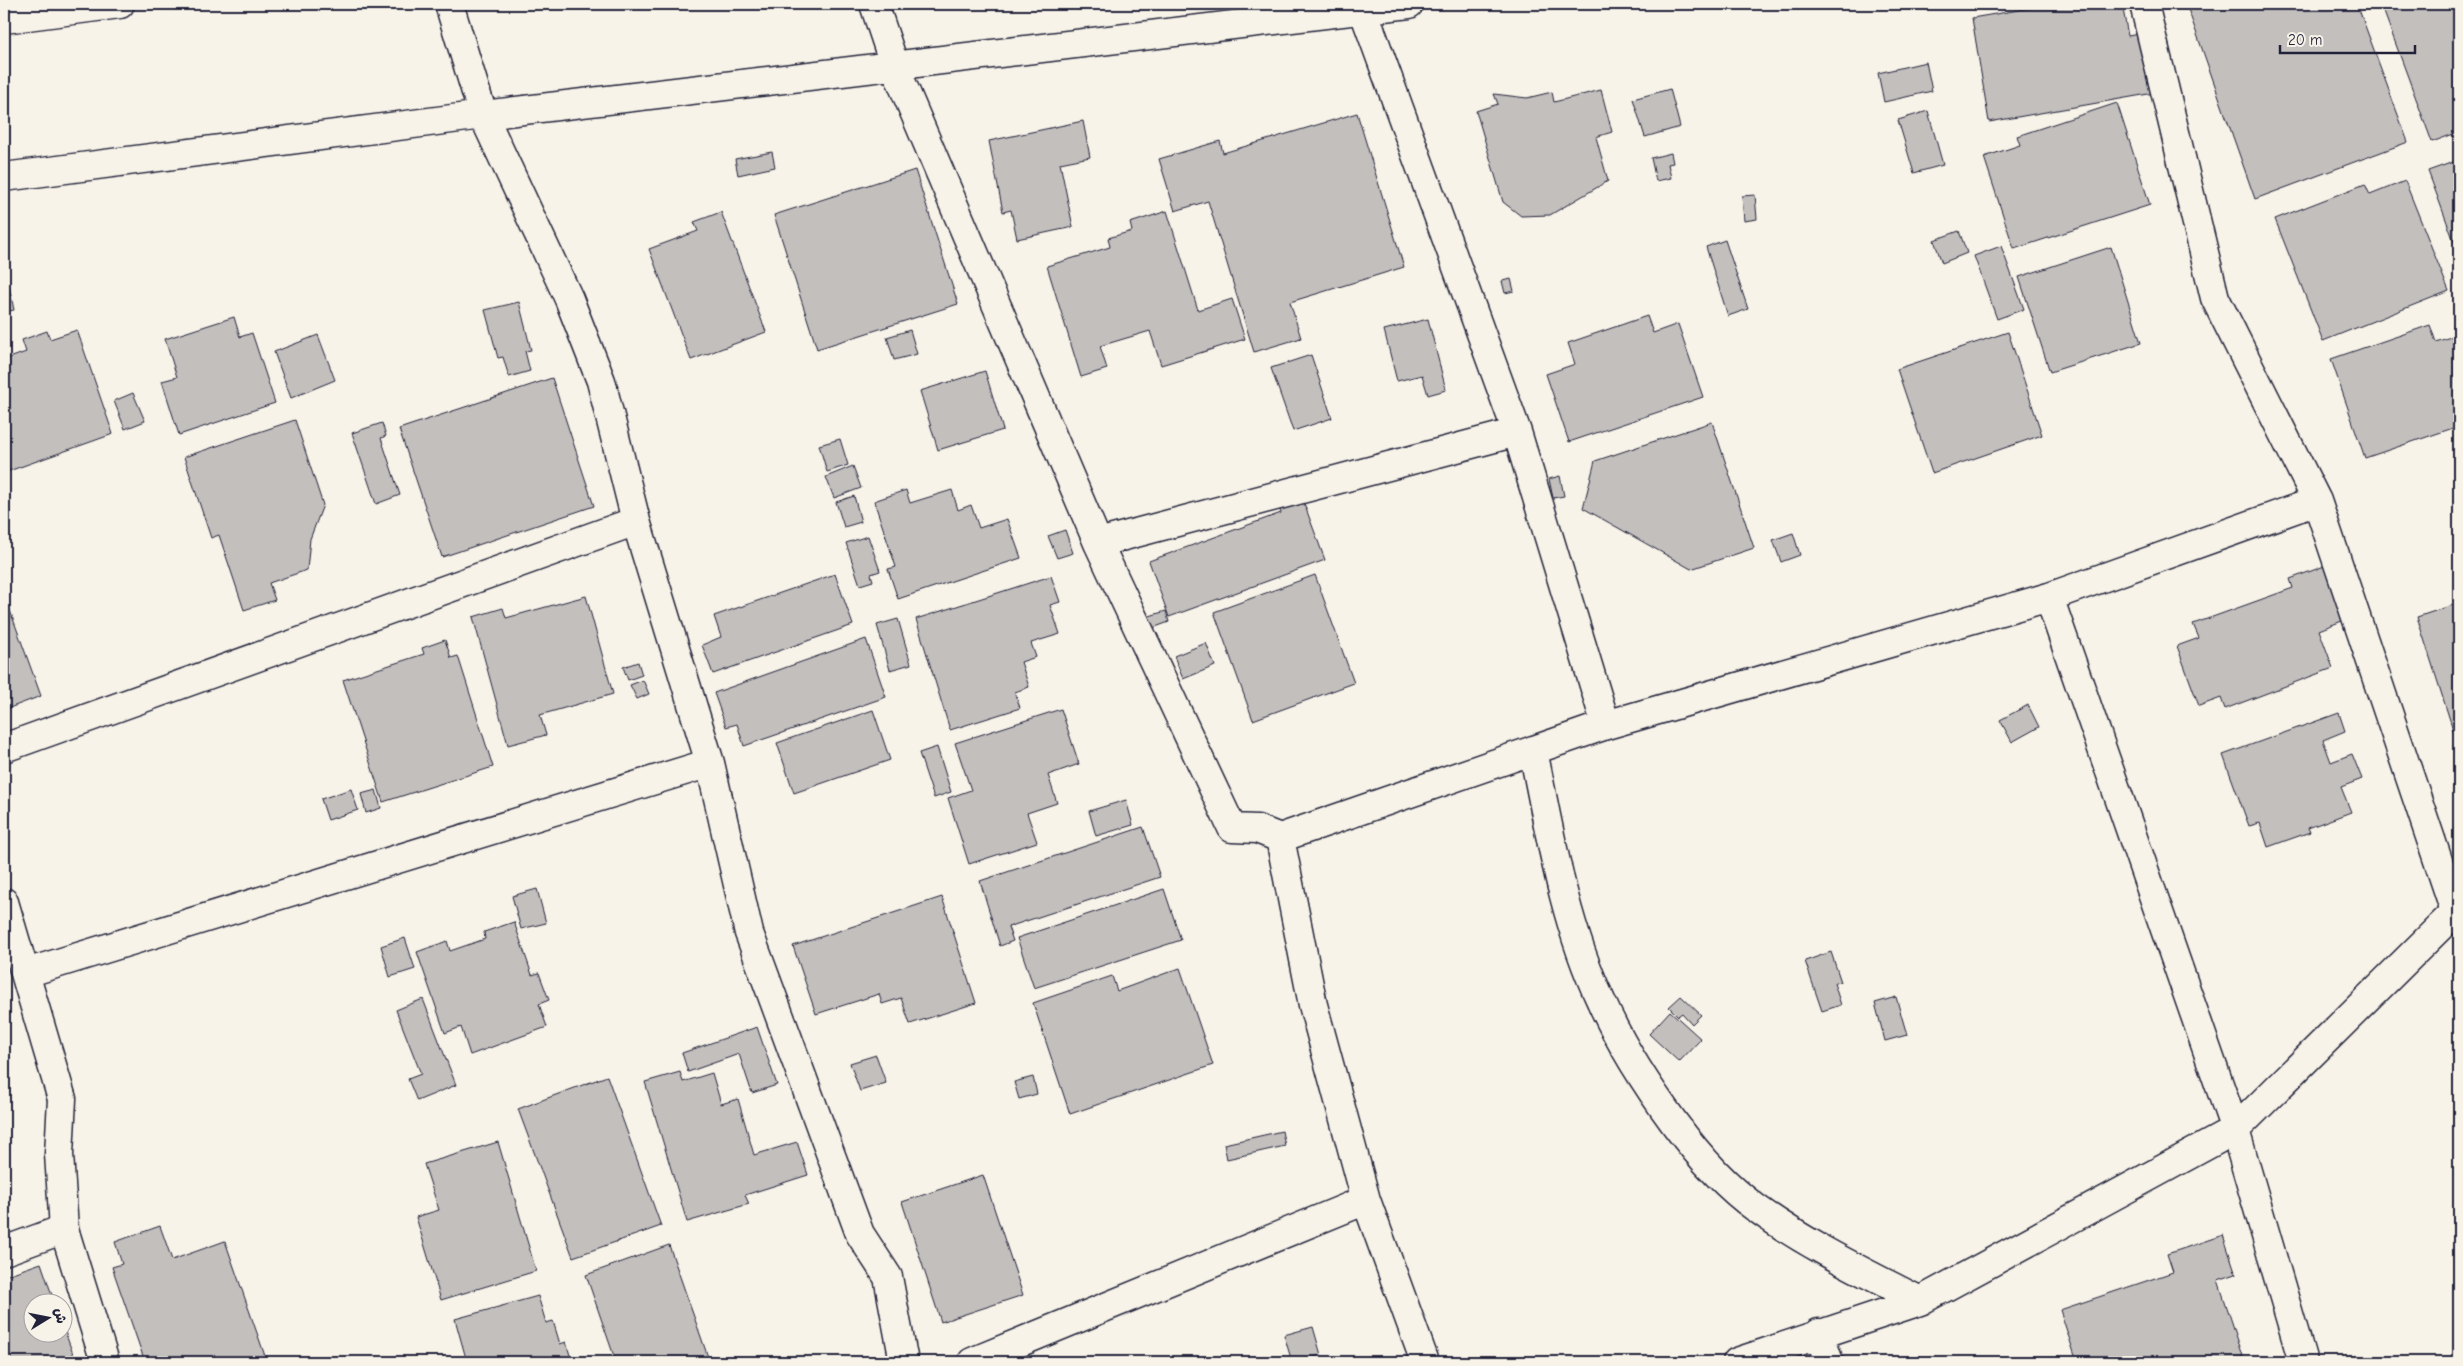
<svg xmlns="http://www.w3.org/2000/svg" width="2463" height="1366" viewBox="0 0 2463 1366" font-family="'Comic Neue','Playpen Sans Arabic',sans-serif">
	<rect width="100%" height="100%" fill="#f7f3e8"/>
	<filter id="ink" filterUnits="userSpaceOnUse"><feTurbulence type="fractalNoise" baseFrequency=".02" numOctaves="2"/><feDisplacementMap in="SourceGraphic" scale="10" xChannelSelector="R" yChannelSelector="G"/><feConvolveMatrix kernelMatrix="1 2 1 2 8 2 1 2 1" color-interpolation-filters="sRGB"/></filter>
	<g filter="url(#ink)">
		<path fill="#c2bfbd" stroke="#22223b" d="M 2054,4 L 2122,4 L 2128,36 L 2144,33 L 2154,93 L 1989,122 L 1972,18 Z
			M 2241,4 L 2357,4 L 2408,142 L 2255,199 L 2188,9 Z
			M 2381,4 L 2459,4 L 2459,132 L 2432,142 Z
			M 1926,62 L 1932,91 L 1884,102 L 1878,73 Z
			M 1670,89 L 1680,127 L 1645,137 L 1633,99 Z
			M 1601,90 L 1612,132 L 1596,137 L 1608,181 L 1550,215 L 1521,216 L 1503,202 L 1476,111 L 1498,104 L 1494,94 L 1527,98 L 1552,92 L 1554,102 Z
			M 2117,103 L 2150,205 L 2014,249 L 1984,157 L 2020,145 L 2017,136 Z
			M 1928,111 L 1943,165 L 1914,173 L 1898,120 Z
			M 1357,113 L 1404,267 L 1290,302 L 1301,338 L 1254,352 L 1208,201 L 1175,211 L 1159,159 L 1220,141 L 1223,153 Z
			M 1083,121 L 1090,157 L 1060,163 L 1073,227 L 1017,239 L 1011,210 L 1003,212 L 989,141 Z
			M 772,152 L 775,167 L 738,175 L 735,159 Z
			M 1671,153 L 1673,163 L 1668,164 L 1671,178 L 1656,181 L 1651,158 Z
			M 2459,160 L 2459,255 L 2428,171 Z
			M 915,170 L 958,304 L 817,349 L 774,215 Z
			M 2405,181 L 2449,291 L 2323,341 L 2275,219 L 2365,184 L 2370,195 Z
			M 1755,195 L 1757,219 L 1744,221 L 1742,196 Z
			M 1167,211 L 1198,310 L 1232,299 L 1245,339 L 1161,365 L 1150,331 L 1100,346 L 1107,369 L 1081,377 L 1047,266 L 1110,247 L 1108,238 L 1132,231 L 1130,223 Z
			M 721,212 L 766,332 L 691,360 L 649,249 L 698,231 L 694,222 Z
			M 1959,231 L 1967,253 L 1942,263 L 1934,240 Z
			M 1725,240 L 1748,309 L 1728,316 L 1706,247 Z
			M 2001,246 L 2024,309 L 1997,319 L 1974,256 Z
			M 2111,247 L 2141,343 L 2050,372 L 2019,277 Z
			M 1511,279 L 1514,291 L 1505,293 L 1502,281 Z
			M 9,286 L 14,310 L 4,312 L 4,287 Z
			M 519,302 L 531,350 L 525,351 L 530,371 L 509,377 L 503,357 L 498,358 L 485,310 Z
			M 1647,316 L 1653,333 L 1678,324 L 1703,397 L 1569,442 L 1546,374 L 1575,364 L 1568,343 Z
			M 234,317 L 240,337 L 252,333 L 275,403 L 179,435 L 162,381 L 177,377 L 165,339 Z
			M 1428,319 L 1446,390 L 1428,395 L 1422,375 L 1397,381 L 1384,330 Z
			M 2430,325 L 2436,342 L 2459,334 L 2459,426 L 2365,458 L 2331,359 Z
			M 77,330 L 113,434 L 6,472 L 4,360 L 26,352 L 22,340 L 47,331 L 50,339 Z
			M 910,330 L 917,354 L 894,360 L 887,337 Z
			M 2008,332 L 2042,435 L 1932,473 L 1897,369 Z
			M 318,335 L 335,380 L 291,398 L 274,352 Z
			M 1311,355 L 1332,418 L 1293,431 L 1271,368 Z
			M 985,371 L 1003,430 L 938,450 L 920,391 Z
			M 552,378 L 594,506 L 442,557 L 399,429 Z
			M 133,393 L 145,421 L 125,429 L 114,401 Z
			M 295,420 L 323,505 L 310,539 L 307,570 L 269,583 L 275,600 L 244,610 L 219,535 L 211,538 L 184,457 Z
			M 1712,422 L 1754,548 L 1691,569 L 1583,508 L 1595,461 Z
			M 382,423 L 386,436 L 381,438 L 400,495 L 376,504 L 352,433 Z
			M 840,439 L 848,465 L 827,472 L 819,445 Z
			M 853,466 L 861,488 L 834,498 L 826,477 Z
			M 1560,476 L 1564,496 L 1553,498 L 1549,479 Z
			M 906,490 L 910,503 L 952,490 L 958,510 L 971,505 L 979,528 L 1007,519 L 1021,558 L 898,599 L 888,569 L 896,567 L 874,501 Z
			M 854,496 L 861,522 L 844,527 L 836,502 Z
			M 1302,498 L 1325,560 L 1169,617 L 1149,561 L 1281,513 L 1278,506 Z
			M 1065,530 L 1073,553 L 1057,558 L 1048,536 Z
			M 1793,533 L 1800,555 L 1781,562 L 1773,540 Z
			M 868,536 L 880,571 L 871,574 L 873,581 L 860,585 L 846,543 Z
			M 2327,565 L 2347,619 L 2319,630 L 2333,668 L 2225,709 L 2221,698 L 2199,706 L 2177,646 L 2199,638 L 2193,624 L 2293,588 L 2290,579 Z
			M 835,574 L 853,625 L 713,674 L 702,645 L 721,637 L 714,616 Z
			M 1315,575 L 1354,683 L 1253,720 L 1214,612 Z
			M 1051,576 L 1060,602 L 1050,605 L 1060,634 L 1031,643 L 1036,657 L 1021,662 L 1029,687 L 1015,692 L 1020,708 L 950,730 L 916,619 Z
			M 586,596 L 613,694 L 540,715 L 546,735 L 508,745 L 473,617 L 503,608 L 506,618 Z
			M 2459,603 L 2459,741 L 2457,742 L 2417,617 Z
			M 8,605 L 41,696 L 4,710 L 4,607 Z
			M 1166,611 L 1169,622 L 1150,629 L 1146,617 Z
			M 898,619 L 911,664 L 890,670 L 877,625 Z
			M 866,639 L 886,697 L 744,746 L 737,724 L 726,727 L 714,693 Z
			M 445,640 L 451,658 L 458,656 L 493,767 L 383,802 L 343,680 L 424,654 L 422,648 Z
			M 1206,643 L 1215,666 L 1183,679 L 1174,656 Z
			M 638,662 L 642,675 L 628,680 L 623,667 Z
			M 643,680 L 649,694 L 637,699 L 630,685 Z
			M 2028,705 L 2039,727 L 2012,742 L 2000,720 Z
			M 1061,709 L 1079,764 L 1048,775 L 1057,803 L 1027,813 L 1037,842 L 969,864 L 948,798 L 971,790 L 955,743 Z
			M 873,710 L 890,760 L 794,793 L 777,743 Z
			M 2339,713 L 2345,731 L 2323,740 L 2331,762 L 2352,754 L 2362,779 L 2341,787 L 2351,812 L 2308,828 L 2310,832 L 2268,847 L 2260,823 L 2249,826 L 2223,755 Z
			M 937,747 L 951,792 L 934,798 L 919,753 Z
			M 351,789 L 358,810 L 328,820 L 321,799 Z
			M 376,790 L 381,808 L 366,813 L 361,794 Z
			M 1126,800 L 1133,825 L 1096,836 L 1089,811 Z
			M 1143,827 L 1160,877 L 1008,927 L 1013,941 L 1000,946 L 980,881 Z
			M 537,889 L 546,923 L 521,929 L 512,896 Z
			M 1164,889 L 1181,940 L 1034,988 L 1017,938 Z
			M 942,897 L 976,1003 L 910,1024 L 901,998 L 882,1004 L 879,994 L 816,1014 L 793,946 Z
			M 514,922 L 532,975 L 539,973 L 549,1000 L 539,1004 L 547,1027 L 470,1055 L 461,1027 L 445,1033 L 417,952 L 447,941 L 450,951 L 485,939 L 484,932 Z
			M 405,938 L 415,969 L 390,977 L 381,946 Z
			M 1831,952 L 1841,982 L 1834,983 L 1841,1005 L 1822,1011 L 1805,961 Z
			M 1180,968 L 1213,1065 L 1070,1114 L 1033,1003 L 1112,976 L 1117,991 Z
			M 1681,996 L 1701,1015 L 1692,1024 L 1682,1013 L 1678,1016 L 1669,1007 Z
			M 1896,997 L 1907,1035 L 1885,1041 L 1875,1003 Z
			M 423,999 L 456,1085 L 417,1101 L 408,1079 L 421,1074 L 396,1010 Z
			M 1670,1011 L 1701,1039 L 1679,1062 L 1649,1034 Z
			M 757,1027 L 777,1085 L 752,1093 L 739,1054 L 688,1072 L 682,1053 Z
			M 876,1055 L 886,1083 L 860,1091 L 850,1063 Z
			M 680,1072 L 683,1082 L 712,1073 L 721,1104 L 738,1099 L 754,1155 L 797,1142 L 808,1175 L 745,1195 L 749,1204 L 687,1222 L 645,1082 Z
			M 607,1076 L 661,1226 L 573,1257 L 518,1109 Z
			M 1033,1077 L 1037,1094 L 1019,1099 L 1014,1082 Z
			M 1282,1131 L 1285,1146 L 1227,1159 L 1224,1144 Z
			M 498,1142 L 536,1271 L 441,1300 L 416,1217 L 439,1210 L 424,1164 Z
			M 983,1175 L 1023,1295 L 941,1322 L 902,1202 Z
			M 160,1226 L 172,1260 L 225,1241 L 265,1356 L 246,1362 L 145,1362 L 112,1267 L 122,1264 L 115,1242 Z
			M 2223,1235 L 2236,1274 L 2218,1280 L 2245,1362 L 2077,1362 L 2060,1310 L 2173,1272 L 2167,1254 Z
			M 669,1245 L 709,1360 L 702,1362 L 616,1362 L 586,1275 Z
			M 41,1263 L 55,1304 L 32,1304 L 32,1334 L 62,1334 L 62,1324 L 76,1362 L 4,1362 L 4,1276 Z
			M 538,1296 L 546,1323 L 553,1321 L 560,1344 L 566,1342 L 572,1362 L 467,1362 L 455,1319 Z
			M 1313,1327 L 1321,1355 L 1292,1362 L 1284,1335 Z"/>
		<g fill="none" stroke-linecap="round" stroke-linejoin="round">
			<defs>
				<path id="street" d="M 449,4 L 483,115 L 569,299 L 601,381 L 636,521 L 710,763 L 749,933 L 860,1234 L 888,1277 L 904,1362
					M 874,4 L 895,67 L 1098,543 L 1232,828 L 1257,829 L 1280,838 L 1606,725 L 2049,597 L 2317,501
					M 1361,4 L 1517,432 L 1606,725
					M 2144,4 L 2215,298 L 2317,501 L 2455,911
					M 4,177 L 483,115 L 1409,4
					M 1098,543 L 1517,432
					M 2049,597 L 2235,1130 L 2303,1362
					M 4,748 L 636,521
					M 1533,750 C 1550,834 1564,923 1601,1001 C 1620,1044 1647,1086 1675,1124 C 1698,1155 1724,1185 1756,1208 C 1807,1245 1864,1272 1920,1301
					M 1280,838 L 1313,1005 L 1366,1200 L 1425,1362
					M 4,902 L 62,1099 L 59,1154 L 64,1229 L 105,1362
					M 26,973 L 710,763
					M 4,1251 L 64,1229
					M 1819,1333 L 1829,1362
					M 972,1362 L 1366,1200
					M 1737,1362 L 1920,1301 L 2235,1130 L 2459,908"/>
				<path id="secondary" d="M 4,19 L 120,4"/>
			</defs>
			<use href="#street" stroke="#22223b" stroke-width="31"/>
			<use href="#secondary" stroke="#22223b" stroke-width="31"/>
			<use href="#street" stroke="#f7f3e8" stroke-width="28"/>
			<use href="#secondary" stroke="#f7f3e8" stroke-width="28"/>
		</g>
	</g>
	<rect width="2463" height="1366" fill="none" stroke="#f7f3e8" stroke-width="20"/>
	<rect x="10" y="10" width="2443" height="1346" fill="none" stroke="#22223b" stroke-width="2" filter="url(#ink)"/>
	<g transform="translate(48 1318) rotate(80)"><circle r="24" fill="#f7f3e8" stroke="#a29fa3"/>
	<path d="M0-4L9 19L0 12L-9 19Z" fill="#22223b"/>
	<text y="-8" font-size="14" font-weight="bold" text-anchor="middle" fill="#22223b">ش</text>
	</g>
	<path d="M2280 45v8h135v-8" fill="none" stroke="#22223b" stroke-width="2.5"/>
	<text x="2288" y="45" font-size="15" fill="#22223b" stroke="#f7f3e8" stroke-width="4" paint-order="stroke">20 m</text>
</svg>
